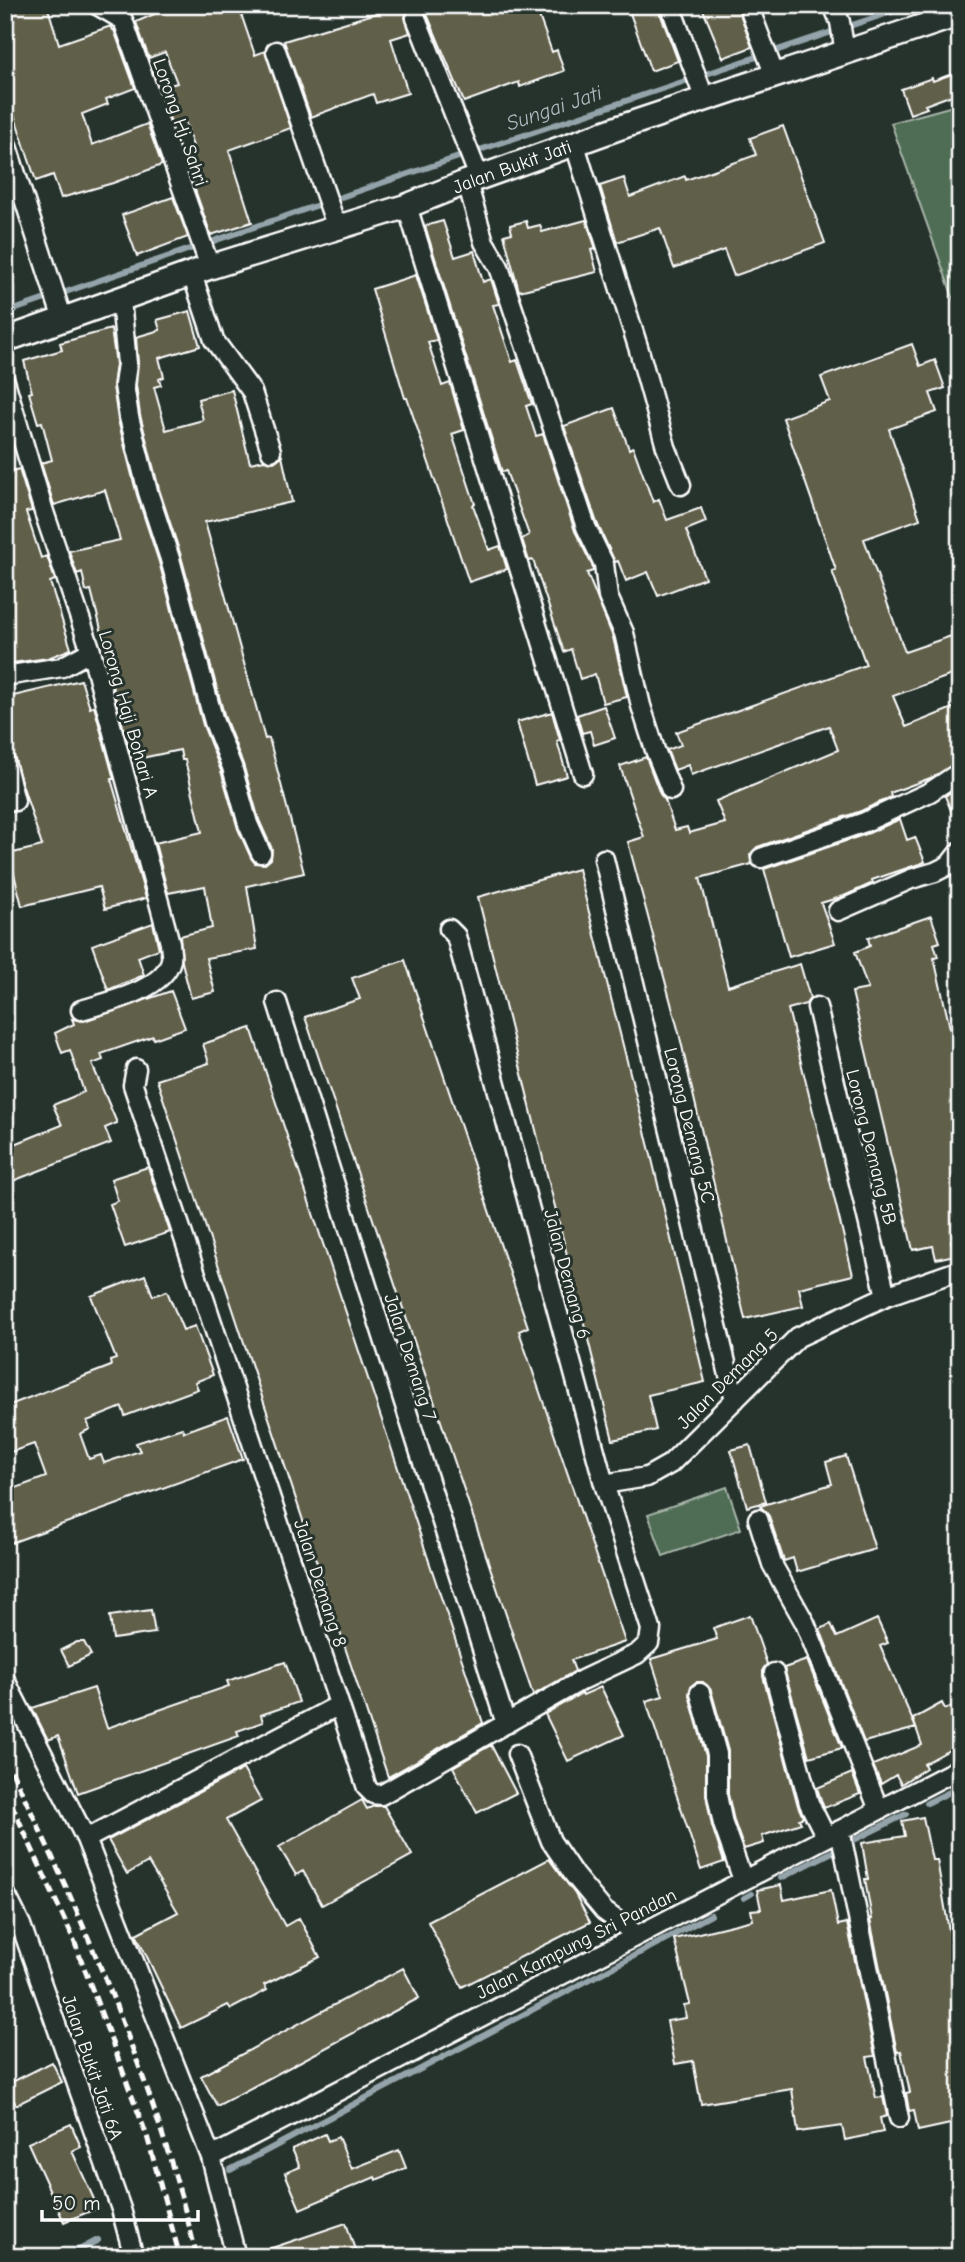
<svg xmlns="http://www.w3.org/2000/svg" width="965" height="2262" viewBox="0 0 965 2262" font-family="'Comic Neue',sans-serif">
	<rect width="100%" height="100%" fill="#26332d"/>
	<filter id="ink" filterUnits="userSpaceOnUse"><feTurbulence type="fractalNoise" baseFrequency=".0143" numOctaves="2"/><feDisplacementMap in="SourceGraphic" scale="14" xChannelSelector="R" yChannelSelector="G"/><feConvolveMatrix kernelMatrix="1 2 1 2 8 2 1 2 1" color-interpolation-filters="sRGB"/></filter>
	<g filter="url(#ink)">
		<path fill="#506d55" stroke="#a8b6aa" stroke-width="2" d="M 960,104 L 960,317 L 891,123 Z
			M 727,1487 L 741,1529 L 663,1556 L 648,1514 Z"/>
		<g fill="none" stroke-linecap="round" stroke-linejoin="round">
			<path stroke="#94a4aa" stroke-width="6" d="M 208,243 L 408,174 L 912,5
				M 5,313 L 193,248
				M 927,1803 L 960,1787
				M 854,1840 L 906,1814
				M 781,1878 L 838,1849
				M 744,1898 L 751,1894
				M 230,2170 L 711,1915
				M 66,2257 L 98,2240"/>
		</g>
		<path fill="#605e4a" stroke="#fff" stroke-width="2" d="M 5,5 L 47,5 L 59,44 L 111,26 L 113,30 L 114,30 L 135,88 L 106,99 L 108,104 L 82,114 L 92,145 L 147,124 L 162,165 L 113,183 L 61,198 L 53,175 L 36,181 L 5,87 Z
			M 155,5 L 238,5 L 255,55 L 265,51 L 291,128 L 229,150 L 252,222 L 211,235 L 183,156 L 195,153 L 185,121 L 172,125 L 159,88 L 177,83 L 165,52 L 149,58 L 136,22 L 157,13 Z
			M 403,5 L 535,5 L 552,52 L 557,50 L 564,71 L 520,87 L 519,82 L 464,102 L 427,14 L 422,9 L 412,7 L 408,10 L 405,17 L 410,33 L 391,39 L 408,93 L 376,103 L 373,94 L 311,117 L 284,41 Z
			M 627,5 L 657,5 L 678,61 L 651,71 Z
			M 701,5 L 737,5 L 752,47 L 723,58 Z
			M 960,71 L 960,92 L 925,105 L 927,108 L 910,114 L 901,89 L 932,78 L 933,81 Z
			M 783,126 L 825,243 L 734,276 L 724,250 L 674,268 L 660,228 L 617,242 L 600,186 L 624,178 L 630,197 L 685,176 L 686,180 L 756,155 L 750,138 Z
			M 173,197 L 188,237 L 137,256 L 122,215 Z
			M 586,220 L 596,249 L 591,250 L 597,272 L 519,291 L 504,235 L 512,233 L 510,225 L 526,221 L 528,228 L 540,225 L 542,232 Z
			M 443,221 L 455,257 L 474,251 L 483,282 L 491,279 L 499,304 L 493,305 L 512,362 L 517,360 L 532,404 L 526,406 L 536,436 L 543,434 L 575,531 L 593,567 L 593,571 L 587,573 L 613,637 L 627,697 L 603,703 L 595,674 L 580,679 L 571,649 L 564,652 L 533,560 L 529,561 L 522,539 L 529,535 L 506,471 L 502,472 L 425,226 Z
			M 416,275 L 437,340 L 428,342 L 442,386 L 450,383 L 464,430 L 452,434 L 475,504 L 473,505 L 489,550 L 500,546 L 507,569 L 469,582 L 407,398 L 405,398 L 372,289 Z
			M 190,311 L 200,346 L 159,358 L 164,377 L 159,379 L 161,385 L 154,387 L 166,430 L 203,420 L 198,399 L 232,390 L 250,463 L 264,460 L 274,462 L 282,456 L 292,502 L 205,522 L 265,739 L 269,738 L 304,873 L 247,886 L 257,949 L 206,958 L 215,992 L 191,998 L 182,962 L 180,936 L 212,928 L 205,886 L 168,893 L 155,843 L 202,832 L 185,760 L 182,760 L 180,750 L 132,760 L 108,670 L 111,669 L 91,590 L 86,591 L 82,572 L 77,574 L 69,551 L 120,540 L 105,490 L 54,505 L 41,463 L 52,460 L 42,422 L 38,423 L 29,393 L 32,392 L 24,361 L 62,350 L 60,343 L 111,329 L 116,364 L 113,386 L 118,420 L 137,495 L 159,562 L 203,725 L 221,771 L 238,829 L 251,858 L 255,863 L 265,864 L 271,859 L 272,849 L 259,820 L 243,764 L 225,718 L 181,556 L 159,489 L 140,415 L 136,385 L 138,363 L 136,337 L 160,330 L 157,320 Z
			M 912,344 L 920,366 L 935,360 L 945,388 L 930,393 L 937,412 L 889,429 L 920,519 L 864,539 L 905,652 L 960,633 L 960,672 L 893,696 L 906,727 L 960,705 L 960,761 L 933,777 L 890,793 L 891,797 L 861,811 L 757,847 L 750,855 L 752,864 L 700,878 L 728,986 L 800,964 L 810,998 L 806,1004 L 788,1009 L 853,1275 L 799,1288 L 803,1306 L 745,1319 L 679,1033 L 628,842 L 644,837 L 620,766 L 646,757 L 660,794 L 665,800 L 675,830 L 687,827 L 689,833 L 725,823 L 716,801 L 838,750 L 829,726 L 691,775 L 688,765 L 675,770 L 667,750 L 681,745 L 676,732 L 866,665 L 832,571 L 836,570 L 783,418 L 830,401 L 821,377 Z
			M 614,408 L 629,449 L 633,447 L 653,502 L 659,499 L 667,520 L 701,508 L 706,522 L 686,530 L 705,578 L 658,596 L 648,572 L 626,581 L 618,561 L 615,562 L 597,523 L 564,426 Z
			M 19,469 L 32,511 L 26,512 L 41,558 L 47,556 L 55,580 L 50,582 L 71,649 L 48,658 L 5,664 L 5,473 Z
			M 81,680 L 90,708 L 94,706 L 114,779 L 111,779 L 146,898 L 105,909 L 99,887 L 22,906 L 9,854 L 42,846 L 5,731 L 5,698 Z
			M 604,706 L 615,738 L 594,745 L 590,731 L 582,733 L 577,715 Z
			M 552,712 L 560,740 L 557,741 L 567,776 L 535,785 L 517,722 Z
			M 960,786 L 960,830 L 959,830 L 945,796 Z
			M 900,819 L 907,840 L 915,837 L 925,862 L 872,880 L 873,883 L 844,896 L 821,903 L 835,943 L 789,957 L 764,869 L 869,833 Z
			M 578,869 L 651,1155 L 705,1382 L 648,1395 L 656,1430 L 613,1440 L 478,897 Z
			M 931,916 L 940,942 L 934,944 L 938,957 L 934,958 L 960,1072 L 960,1239 L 951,1241 L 955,1255 L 936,1259 L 933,1246 L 913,1250 L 852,992 L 868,989 L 855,952 L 870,946 L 868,938 Z
			M 153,923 L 159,949 L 138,957 L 144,975 L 108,990 L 92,945 Z
			M 405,960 L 528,1327 L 519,1331 L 625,1642 L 571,1660 L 575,1671 L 533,1695 L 305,1017 L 360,999 L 352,978 Z
			M 171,991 L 185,1028 L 154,1039 L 153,1036 L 101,1054 L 103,1060 L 92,1064 L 117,1123 L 105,1128 L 111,1143 L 5,1184 L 5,1148 L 62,1125 L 53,1105 L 84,1092 L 70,1050 L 62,1053 L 55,1033 L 74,1024 L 72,1019 L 84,1021 Z
			M 251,1028 L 483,1723 L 388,1777 L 157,1080 L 209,1063 L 203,1044 Z
			M 148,1167 L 170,1232 L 125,1247 L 110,1204 L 118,1201 L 111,1179 Z
			M 145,1275 L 153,1296 L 167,1291 L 183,1330 L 195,1326 L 213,1375 L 195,1382 L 198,1389 L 125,1416 L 122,1407 L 87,1421 L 90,1429 L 80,1434 L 89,1459 L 101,1455 L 104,1463 L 140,1451 L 136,1443 L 182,1428 L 184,1432 L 228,1416 L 243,1459 L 5,1545 L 5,1492 L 46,1477 L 34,1444 L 5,1454 L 5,1418 L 11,1416 L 7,1406 L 111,1366 L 110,1361 L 116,1359 L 91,1296 Z
			M 750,1445 L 766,1502 L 747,1507 L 731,1450 Z
			M 846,1456 L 875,1549 L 797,1572 L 793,1558 L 784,1561 L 769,1516 L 760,1506 L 832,1484 L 826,1462 Z
			M 151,1610 L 155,1633 L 113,1639 L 110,1616 Z
			M 750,1615 L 767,1664 L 763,1669 L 763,1676 L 798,1806 L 803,1817 L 799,1819 L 801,1823 L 762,1836 L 764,1843 L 744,1849 L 734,1821 L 728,1794 L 728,1751 L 711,1690 L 703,1682 L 696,1682 L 691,1686 L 689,1695 L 706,1756 L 706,1795 L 712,1826 L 724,1862 L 701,1870 L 646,1701 L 663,1696 L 651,1659 L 717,1639 L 713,1628 Z
			M 877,1619 L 888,1643 L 880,1646 L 916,1728 L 864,1742 L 820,1629 L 831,1624 L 837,1637 Z
			M 77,1642 L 84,1642 L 91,1655 L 69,1666 L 61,1650 Z
			M 807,1660 L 842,1748 L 809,1757 L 784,1668 Z
			M 285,1662 L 299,1702 L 261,1715 L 263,1722 L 237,1731 L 239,1736 L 78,1793 L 58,1736 L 48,1740 L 32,1708 L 94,1688 L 107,1728 L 229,1686 L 227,1681 Z
			M 601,1687 L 624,1735 L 568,1761 L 545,1714 L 582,1693 L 583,1695 Z
			M 942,1703 L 945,1709 L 960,1703 L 960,1744 L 924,1764 L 926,1768 L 901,1784 L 896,1775 L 881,1784 L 873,1765 L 922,1745 L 913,1719 Z
			M 491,1745 L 516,1793 L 477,1813 L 453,1767 Z
			M 243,1769 L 261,1801 L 226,1820 L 285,1926 L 299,1918 L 320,1957 L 264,1985 L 267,1990 L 231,2009 L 228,2005 L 181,2028 L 136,1934 L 178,1912 L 148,1862 L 127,1874 L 108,1840 Z
			M 852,1773 L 860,1794 L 824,1808 L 817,1788 Z
			M 362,1800 L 367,1809 L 374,1806 L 384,1806 L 412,1855 L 322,1905 L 303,1871 L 296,1875 L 279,1847 Z
			M 923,1817 L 932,1860 L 937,1860 L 949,1931 L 953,1930 L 960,1960 L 960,2105 L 951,2107 L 955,2123 L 918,2131 L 914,2110 L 909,2111 L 906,2093 L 910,2092 L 901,2051 L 897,2052 L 870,1919 L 872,1919 L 865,1879 L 868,1879 L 862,1843 L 905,1836 L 902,1821 Z
			M 549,1859 L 575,1894 L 590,1922 L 462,1987 L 428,1922 Z
			M 781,1885 L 784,1900 L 831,1890 L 838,1925 L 847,1923 L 875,2056 L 867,2057 L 876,2098 L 883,2097 L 887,2116 L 880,2118 L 883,2132 L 845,2140 L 842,2126 L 798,2132 L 792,2089 L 701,2104 L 693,2061 L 675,2064 L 667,2021 L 686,2018 L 684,2005 L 690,2004 L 674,1939 L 753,1920 L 751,1910 L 761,1909 L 757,1890 Z
			M 403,1968 L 419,1998 L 217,2106 L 201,2076 Z
			M 52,2062 L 62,2082 L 16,2105 L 6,2085 Z
			M 71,2124 L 81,2147 L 72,2151 L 98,2208 L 64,2222 L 28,2143 Z
			M 325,2134 L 328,2141 L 338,2137 L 352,2169 L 399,2150 L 406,2168 L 376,2180 L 375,2177 L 300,2209 L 285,2173 L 300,2167 L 292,2149 Z
			M 346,2223 L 356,2253 L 345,2257 L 254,2257 L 254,2254 Z"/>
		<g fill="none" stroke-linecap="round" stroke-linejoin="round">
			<defs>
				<path id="minor" d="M 97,5 L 123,20 L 210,267
					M 670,5 L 705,100
					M 748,5 L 775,76
					M 833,5 L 840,22 L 845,53
					M 416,18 L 479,177
					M 276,51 L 337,228
					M 5,140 L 63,320
					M 575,145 L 639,350 L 666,447 L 681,485
					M 467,182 L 484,242 L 499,267 L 586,527 L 604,564 L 608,597 L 624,633 L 641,706 L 655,750 L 671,790
					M 407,206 L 583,774
					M 192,274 L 214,340 L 252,392 L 271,451
					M 121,300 L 127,364 L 124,385 L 129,417 L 148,492 L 170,559 L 214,722 L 232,767 L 248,824 L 261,853
					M 5,381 L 44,512 L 91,651 L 170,943 C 170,948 172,955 171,960 C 163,991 107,1002 81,1010
					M 5,676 L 62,667 L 91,651
					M 5,762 L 15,801
					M 761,858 L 865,822 L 930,792 L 960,772
					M 604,859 L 735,1400
					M 838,911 L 911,879 L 935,872 L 949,865 L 960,851
					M 277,1002 L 506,1724
					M 817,1007 L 886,1296
					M 136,1069 L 133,1085 L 367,1788 L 373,1794 L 381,1795 L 582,1680 L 637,1654 L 649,1643 L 651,1629 L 604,1484 L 456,936 L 449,929
					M 604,1484 L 647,1477 L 670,1464 L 798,1337 L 886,1296 L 960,1270
					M 758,1519 L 772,1564 L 805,1623 L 879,1810
					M 774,1673 L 809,1803 L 826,1837
					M 5,1680 L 86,1839 L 211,2157 L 236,2257
					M 700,1693 L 717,1754 L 717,1795 L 723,1824 L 743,1880
					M 517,1754 L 551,1841 L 574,1875 L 604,1911 L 637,1935
					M 840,1830 L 899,2118
					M 86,1839 L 339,1705
					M 5,1893 L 21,1925 L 121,2209 L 134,2257
					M 211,2157 L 960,1768"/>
				<g id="tertiary">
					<path id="s1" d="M 5,340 L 210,267 L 407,206 L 467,182 L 618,128 L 960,14"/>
				</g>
			</defs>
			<use href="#minor" stroke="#fff" stroke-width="23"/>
			<use href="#tertiary" stroke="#fff" stroke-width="28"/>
			<use href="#minor" stroke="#26332d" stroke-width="18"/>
			<use href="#tertiary" stroke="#26332d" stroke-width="23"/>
			<path stroke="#fff" stroke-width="5" stroke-dasharray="10 5" stroke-linecap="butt" d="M 5,1757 C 83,1917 155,2083 197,2257
				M 5,1790 L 73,1938 L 147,2136 L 180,2257"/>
		</g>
	</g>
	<g text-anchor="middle" stroke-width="6" stroke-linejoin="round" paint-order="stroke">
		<g font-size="19" fill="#fff" stroke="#26332d">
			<text transform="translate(181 122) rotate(71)" y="7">Lorong Hj. Sahri</text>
			<text dy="7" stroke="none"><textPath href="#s1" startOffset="536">Jalan Bukit Jati</textPath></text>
			<text transform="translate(129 714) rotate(74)" y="7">Lorong Haji Bohari A</text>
			<text transform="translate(690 1125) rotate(76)" y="7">Lorong Demang 5C</text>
			<text transform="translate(872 1147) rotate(76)" y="7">Lorong Demang 5B</text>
			<text transform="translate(568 1274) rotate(75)" y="7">Jalan Demang 6</text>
			<text transform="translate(411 1357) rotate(72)" y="7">Jalan Demang 7</text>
			<text transform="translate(727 1378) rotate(-45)" y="7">Jalan Demang 5</text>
			<text transform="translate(321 1583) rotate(72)" y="7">Jalan Demang 8</text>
			<text transform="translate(576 1943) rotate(-27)" y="7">Jalan Kampung Sri Pandan</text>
			<text transform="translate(93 2067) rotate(71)" y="7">Jalan Bukit Jati 6A</text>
		</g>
		<g font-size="21" font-style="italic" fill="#afbbc0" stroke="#26332d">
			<text transform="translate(554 108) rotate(-19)" y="7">Sungai Jati</text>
		</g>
	</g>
	<rect width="965" height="2262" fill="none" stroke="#26332d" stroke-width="28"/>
	<rect x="14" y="14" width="937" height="2234" fill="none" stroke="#fff" stroke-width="2.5" filter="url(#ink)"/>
	<path d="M42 2210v10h156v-10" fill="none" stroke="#ffffff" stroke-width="3.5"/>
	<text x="52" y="2210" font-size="21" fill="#ffffff" stroke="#26332d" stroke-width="5" paint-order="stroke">50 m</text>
</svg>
